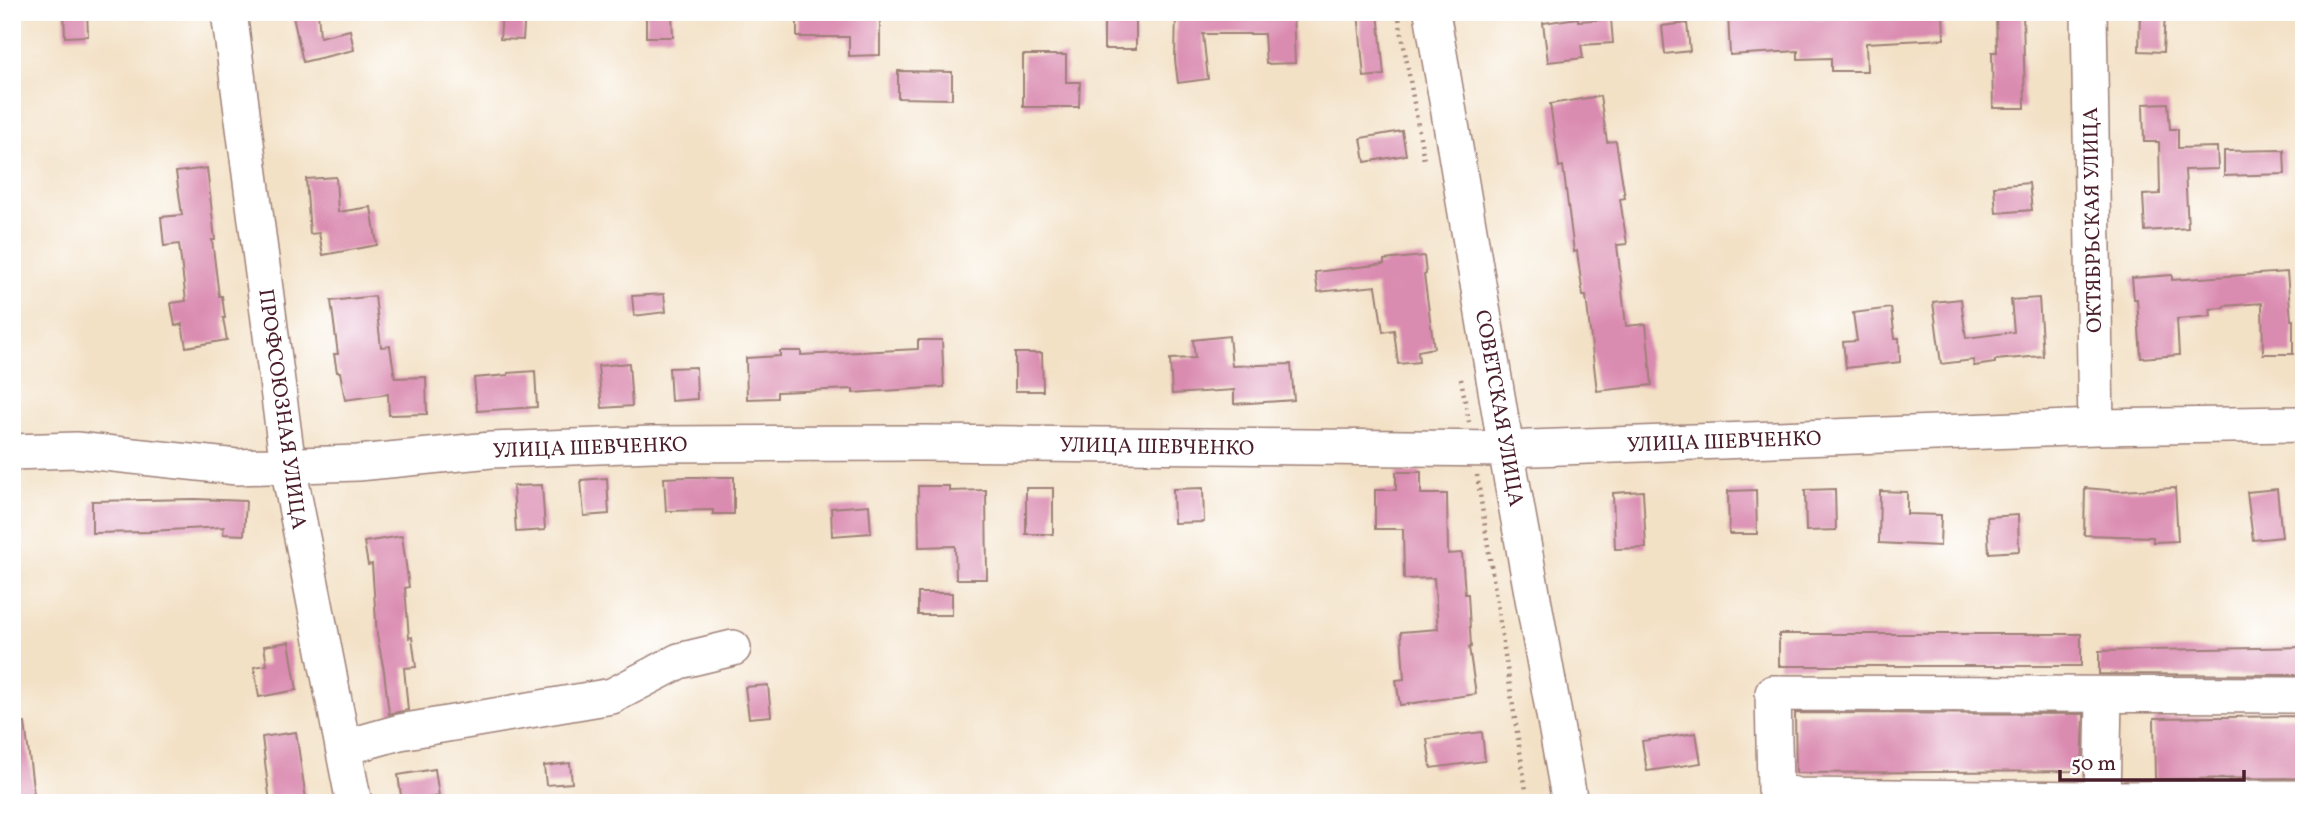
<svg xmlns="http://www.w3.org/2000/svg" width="2316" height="815" viewBox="0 0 2316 815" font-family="Vollkorn,serif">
	<rect width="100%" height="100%" fill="#fff"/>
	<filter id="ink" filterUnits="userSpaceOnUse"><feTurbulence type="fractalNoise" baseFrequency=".0143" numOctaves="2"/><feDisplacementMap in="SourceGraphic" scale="14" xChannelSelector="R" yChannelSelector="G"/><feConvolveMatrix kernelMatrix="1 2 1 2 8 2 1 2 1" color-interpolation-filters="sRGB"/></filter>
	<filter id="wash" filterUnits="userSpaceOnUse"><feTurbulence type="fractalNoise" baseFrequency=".00686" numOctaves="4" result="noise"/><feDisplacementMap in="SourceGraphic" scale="28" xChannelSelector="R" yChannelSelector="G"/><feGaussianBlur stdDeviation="1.57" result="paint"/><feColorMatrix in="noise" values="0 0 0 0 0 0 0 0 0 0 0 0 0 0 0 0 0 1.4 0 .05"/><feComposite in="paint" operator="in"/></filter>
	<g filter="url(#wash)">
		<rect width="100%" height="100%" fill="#f3e1c6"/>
		<g id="blocks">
			<path fill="#da8bb0" d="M 64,12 L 87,12 L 88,36 L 65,37 Z
				M 292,12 L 318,12 L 320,37 L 350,30 L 354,50 L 303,62 Z
				M 502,12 L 525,12 L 523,40 L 500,39 Z
				M 646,12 L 672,12 L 673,37 L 646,37 Z
				M 797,12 L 880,12 L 880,55 L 849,56 L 849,37 L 797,37 Z
				M 1104,12 L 1136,12 L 1136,49 L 1104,49 Z
				M 1176,12 L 1293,12 L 1295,63 L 1266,64 L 1264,34 L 1203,34 L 1208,79 L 1178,83 L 1175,60 Z
				M 1358,12 L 1378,12 L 1384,75 L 1364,77 Z
				M 1764,12 L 1764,16 L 1814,15 L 1814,18 L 1943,12 L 1944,39 L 1866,43 L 1867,71 L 1831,71 L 1831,58 L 1798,59 L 1798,51 L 1730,55 L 1728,14 Z
				M 1996,12 L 2023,12 L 2025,108 L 1993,108 L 1992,52 L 1997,52 Z
				M 2140,12 L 2165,12 L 2163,52 L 2139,51 Z
				M 1578,18 L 1578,21 L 1611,19 L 1613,43 L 1581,45 L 1583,58 L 1548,62 L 1543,23 Z
				M 1687,23 L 1690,51 L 1665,54 L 1662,26 Z
				M 1023,55 L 1066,55 L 1066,82 L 1080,82 L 1079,107 L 1023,107 Z
				M 898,71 L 952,72 L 952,99 L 898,98 Z
				M 1600,96 L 1607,142 L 1616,141 L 1625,198 L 1620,199 L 1627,244 L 1617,245 L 1626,326 L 1646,324 L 1652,385 L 1597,391 L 1586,296 L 1583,296 L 1577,251 L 1574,252 L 1563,166 L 1559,167 L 1550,104 Z
				M 2168,103 L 2170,129 L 2178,129 L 2178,148 L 2217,147 L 2218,169 L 2185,170 L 2188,228 L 2145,231 L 2143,195 L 2160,194 L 2159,142 L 2144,142 L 2143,104 Z
				M 1402,131 L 1406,155 L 1365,162 L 1361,138 Z
				M 2284,150 L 2285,174 L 2224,176 L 2224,151 Z
				M 207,168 L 215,240 L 212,240 L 219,296 L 222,296 L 225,318 L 223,318 L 227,340 L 186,347 L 182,324 L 175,326 L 171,303 L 186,301 L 179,244 L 164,246 L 161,217 L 182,215 L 176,172 Z
				M 336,177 L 338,212 L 371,207 L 377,245 L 323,255 L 319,233 L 310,234 L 306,179 Z
				M 2029,183 L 2032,210 L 1996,213 L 1994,186 Z
				M 1424,256 L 1426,274 L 1424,275 L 1434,348 L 1418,351 L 1419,362 L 1398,364 L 1394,330 L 1383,332 L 1376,286 L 1318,292 L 1315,272 L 1384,264 L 1384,260 Z
				M 2287,272 L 2291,320 L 2293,320 L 2293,354 L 2263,354 L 2262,303 L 2224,306 L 2224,308 L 2210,309 L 2211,316 L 2177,319 L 2179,355 L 2141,358 L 2137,299 L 2134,299 L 2132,278 L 2172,275 L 2172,280 Z
				M 664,294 L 666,312 L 634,316 L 632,296 Z
				M 375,296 L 381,347 L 390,346 L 395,378 L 426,377 L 427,414 L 389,415 L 388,394 L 345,400 L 340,372 L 337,372 L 334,354 L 338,354 L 331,301 Z
				M 2039,298 L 2043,356 L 1995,360 L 1995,363 L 1974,366 L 1973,360 L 1941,364 L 1933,302 L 1961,299 L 1966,338 L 2014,332 L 2011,300 Z
				M 1891,308 L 1895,338 L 1899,338 L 1900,362 L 1846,368 L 1843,342 L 1857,341 L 1853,313 Z
				M 1229,336 L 1232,366 L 1291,364 L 1294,400 L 1234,404 L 1234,390 L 1172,394 L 1170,359 L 1195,358 L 1193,340 Z
				M 918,340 L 942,340 L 944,387 L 853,393 L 853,389 L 777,392 L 777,398 L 747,399 L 746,358 L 780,356 L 780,351 L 801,351 L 801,355 L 918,349 Z
				M 1015,353 L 1042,353 L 1043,391 L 1015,391 Z
				M 629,363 L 632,406 L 602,408 L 598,366 Z
				M 696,367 L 697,399 L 671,401 L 669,368 Z
				M 535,371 L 537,407 L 477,411 L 474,378 L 508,375 L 508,373 Z
				M 1396,472 L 1421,472 L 1421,494 L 1447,494 L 1448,554 L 1462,553 L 1465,594 L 1468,594 L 1471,647 L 1469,647 L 1476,694 L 1400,705 L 1396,680 L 1404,679 L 1401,632 L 1438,629 L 1434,578 L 1404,579 L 1403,529 L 1375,529 L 1375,490 L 1396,490 Z
				M 690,477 L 734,477 L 734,514 L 713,514 L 713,510 L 666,511 L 664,478 Z
				M 607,478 L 609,514 L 584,516 L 581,480 Z
				M 542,485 L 545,530 L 516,532 L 513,486 Z
				M 918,486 L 949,486 L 949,491 L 986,490 L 987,579 L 956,579 L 955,546 L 919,547 Z
				M 1026,488 L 1053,488 L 1053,534 L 1026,534 Z
				M 1203,488 L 1204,522 L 1174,523 L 1173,489 Z
				M 2085,488 L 2120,491 L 2175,488 L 2178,541 L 2153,542 L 2153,537 L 2084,535 Z
				M 1835,489 L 1836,530 L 1806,531 L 1805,490 Z
				M 2277,489 L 2282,537 L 2253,540 L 2247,492 Z
				M 1756,490 L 1757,534 L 1729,534 L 1728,491 Z
				M 1643,491 L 1646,548 L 1615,549 L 1613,493 Z
				M 1880,491 L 1907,492 L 1907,514 L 1941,515 L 1940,546 L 1879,543 Z
				M 195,499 L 246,501 L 244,535 L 223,534 L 224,527 L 150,531 L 150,532 L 92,533 L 92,501 Z
				M 869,505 L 871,533 L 832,536 L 831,508 Z
				M 2018,515 L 2019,551 L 1989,553 L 1987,517 Z
				M 402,536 L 409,587 L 405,588 L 409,638 L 412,637 L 416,667 L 404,668 L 408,710 L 389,714 L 384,671 L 377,635 L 372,564 L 368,565 L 364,542 Z
				M 918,593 L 952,593 L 952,615 L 918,615 Z
				M 1779,634 L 2081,634 L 2081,666 L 1779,666 Z
				M 289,642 L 297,690 L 259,697 L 254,667 L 267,665 L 264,646 Z
				M 2304,647 L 2304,675 L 2099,674 L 2099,651 Z
				M 768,685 L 771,716 L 749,718 L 745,687 Z
				M 1795,713 L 2084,714 L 2082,771 L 1796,773 Z
				M 2304,716 L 2304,778 L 2155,779 L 2154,718 Z
				M 25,723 L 35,803 L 12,803 L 12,724 Z
				M 296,732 L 306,799 L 270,803 L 262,737 Z
				M 1482,732 L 1485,761 L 1431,768 L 1427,739 Z
				M 1696,733 L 1701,763 L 1647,771 L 1642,741 Z
				M 570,763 L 572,783 L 546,785 L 544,766 Z
				M 435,769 L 439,796 L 402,802 L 398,775 Z"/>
		</g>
	</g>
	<g filter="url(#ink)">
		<use href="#blocks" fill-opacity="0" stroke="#9e8078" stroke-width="2"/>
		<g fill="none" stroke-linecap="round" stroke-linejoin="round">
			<defs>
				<path id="minor" d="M 229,12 L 288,466 L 354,803
					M 1432,12 L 1506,449 L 1570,803
					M 2089,12 L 2096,427
					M 12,452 L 76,450 L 237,467 L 358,463 L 491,450 L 652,444 L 923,443 L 1506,449 L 2096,427 L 2304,424
					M 2304,695 L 1773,693 L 1775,789 L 1797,796 L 2102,799 L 2304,798
					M 343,748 L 400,732 L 612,696 L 679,661 L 733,648
					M 2102,803 L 2104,696"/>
			</defs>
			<use href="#minor" stroke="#9e8078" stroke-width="38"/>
			<path stroke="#9e8078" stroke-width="4.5" stroke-dasharray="2 5" stroke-linecap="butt" d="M 1398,12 L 1424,160
				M 1461,379 L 1469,422
				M 1477,475 L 1528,803"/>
			<use href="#minor" stroke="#fff" stroke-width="35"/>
		</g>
	</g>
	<g text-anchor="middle" stroke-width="7" stroke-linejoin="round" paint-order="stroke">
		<g font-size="21" fill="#4a1f2b" stroke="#fff">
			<text transform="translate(2092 220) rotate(-91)" y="7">ОКТЯБРЬСКАЯ УЛИЦА</text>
			<text transform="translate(1500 408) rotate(80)" y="7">СОВЕТСКАЯ УЛИЦА</text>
			<text transform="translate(283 409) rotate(82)" y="7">ПРОФСОЮЗНАЯ УЛИЦА</text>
			<text transform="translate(1724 441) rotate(-2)" y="7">УЛИЦА ШЕВЧЕНКО</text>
			<text transform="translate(1157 446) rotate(1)" y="7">УЛИЦА ШЕВЧЕНКО</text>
			<text transform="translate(590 447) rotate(-2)" y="7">УЛИЦА ШЕВЧЕНКО</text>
		</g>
	</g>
	<rect width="2316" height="815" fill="none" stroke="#fff" stroke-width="42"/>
	<path d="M2060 770v10h184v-10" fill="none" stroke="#4a1f2b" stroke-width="3.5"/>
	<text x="2071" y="770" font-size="21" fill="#4a1f2b" stroke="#ffffff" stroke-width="5" paint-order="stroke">50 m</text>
</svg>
